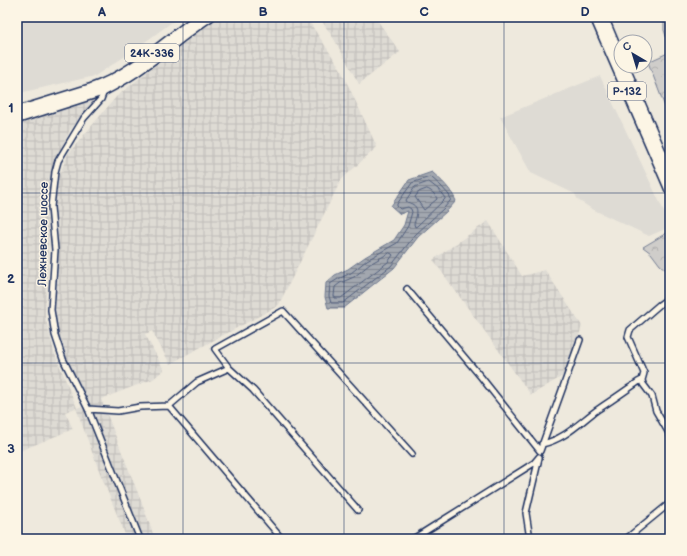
<svg xmlns="http://www.w3.org/2000/svg" width="687" height="556" viewBox="0 0 687 556" font-family="'Balsamiq Sans',sans-serif">
	<defs>
		<pattern id="industrial-grid" width="8" height="8" patternUnits="userSpaceOnUse"><rect width="8" height="8" fill="#dedbd4"/><path d="M0 4h8M4 0v8" fill="none" stroke="#bebcb8"/></pattern>
		<pattern id="forest-crowns" width="20" height="18" patternUnits="userSpaceOnUse"><rect width="20" height="18" fill="#cfcdca"/><path d="M2 6a3 3 0 1 1 6 0M12 15a3 3 0 1 1 6 0" fill="none" stroke="#b1b0b0"/></pattern>
		<pattern id="water-rules" width="6" height="5" patternUnits="userSpaceOnUse"><rect width="6" height="5" fill="#a2a7af"/><path d="M0 2.5h6" fill="none" stroke="#838892"/></pattern>
	</defs>
	<rect width="100%" height="100%" fill="#eee9dd"/>
	<filter id="ink" filterUnits="userSpaceOnUse"><feTurbulence type="fractalNoise" baseFrequency=".025" numOctaves="2"/><feDisplacementMap in="SourceGraphic" scale="8" xChannelSelector="R" yChannelSelector="G"/><feConvolveMatrix kernelMatrix="1 2 1 2 8 2 1 2 1" color-interpolation-filters="sRGB"/></filter>
	<g filter="url(#ink)">
		<path fill="#dedbd4" d="M 17,17 L 179,17 L 130,53 L 95,76 L 19,93 L 17,78 Z
			M 600,76 L 670,224 L 670,227 L 649,236 L 592,209 L 578,200 L 575,194 L 531,173 L 500,117 Z"/>
		<path fill="url(#industrial-grid)" d="M 218,17 L 306,17 L 340,68 L 377,147 L 341,180 L 278,306 L 175,361 L 170,364 L 152,331 L 145,334 L 164,370 L 153,379 L 101,399 L 141,501 L 155,539 L 127,539 L 98,468 L 76,408 L 65,412 L 73,429 L 17,452 L 17,120 L 96,95 L 98,98 L 70,130 L 54,163 L 47,202 L 49,216 L 48,261 L 45,316 L 54,352 L 77,408 L 87,404 L 69,366 L 58,336 L 55,308 L 58,265 L 58,233 L 55,209 L 58,178 L 68,154 L 116,97 L 212,20 Z
			M 319,17 L 375,17 L 400,52 L 359,84 L 334,39 Z
			M 488,221 L 522,276 L 545,270 L 582,326 L 566,374 L 531,395 L 433,260 Z"/>
		<path fill="url(#forest-crowns)" stroke="#757e94" d="M 664,17 L 670,17 L 670,49 L 664,30 Z
			M 670,52 L 670,142 L 667,136 L 668,115 L 648,62 Z
			M 670,231 L 670,273 L 660,265 L 651,253 L 643,247 Z"/>
		<path fill="url(#water-rules)" stroke="#6c778f" d="M 432,172 C 442,181 451,189 456,201 L 447,211 L 418,237 L 394,268 L 344,308 L 328,308 L 325,297 L 326,283 L 335,275 L 348,269 L 365,257 L 394,240 L 404,225 L 408,211 L 400,214 L 391,206 L 409,180 Z"/>
		<g fill="none" stroke-linecap="round" stroke-linejoin="round">
			<path stroke="#515f7e" stroke-width="1" d="M 431,177 L 441,186 L 449,195 L 451,199 L 450,201 L 444,208 L 415,235 L 391,266 L 343,303 L 331,303 L 329,296 L 330,284 L 338,279 L 351,273 L 367,260 L 397,243 L 408,226 L 412,212 L 411,209 L 408,207 L 400,209 L 397,206 L 397,204 L 412,183 Z
				M 429,182 L 438,189 L 445,198 L 445,199 L 417,226 L 415,227 L 414,224 C 417,214 421,206 407,202 L 406,200 L 415,187 Z
				M 427,189 C 431,190 436,195 437,199 L 424,210 L 415,197 L 419,192 Z
				M 390,253 L 392,254 L 393,255 L 388,262 L 341,298 L 335,298 L 334,296 L 335,287 L 340,283 L 354,277 L 370,264 Z"/>
			<defs>
				<path id="minor" d="M 104,91 L 101,99 L 84,118 L 58,161 L 55,172 L 53,189 L 51,207 L 55,250 L 51,310 L 55,335 L 63,359 L 88,409 L 140,539
					M 407,289 L 481,377 L 540,451 L 580,340
					M 670,297 L 659,305 L 630,330 L 628,337 L 644,373 L 642,380 L 643,384 L 652,396 L 656,411 L 670,435
					M 229,368 L 253,390 L 358,510
					M 169,406 L 197,382 L 229,368 L 215,349 L 283,311 L 412,454
					M 88,409 L 118,411 L 140,407 L 169,406 L 282,539
					M 542,444 C 565,439 579,423 597,410 C 611,401 625,391 638,382 L 642,380
					M 413,539 L 534,463 L 539,457
					M 530,539 L 526,513 L 539,458
					M 626,539 L 670,503"/>
				<path id="primary" d="M 17,111 L 91,88 C 132,74 164,41 199,17
					M 17,119 L 104,91 C 117,84 131,76 143,67 C 166,51 187,32 210,17"/>
				<path id="trunk" d="M 595,17 L 670,190
					M 603,17 L 621,60
					M 624,66 L 670,173"/>
			</defs>
			<use href="#minor" stroke="#1b2f5e" stroke-width="8"/>
			<use href="#primary" stroke="#1b2f5e" stroke-width="11"/>
			<use href="#trunk" stroke="#1b2f5e" stroke-width="12"/>
			<use href="#minor" stroke="#fcf5e5" stroke-width="5"/>
			<use href="#primary" stroke="#fcf5e5" stroke-width="8"/>
			<use href="#trunk" stroke="#fcf5e5" stroke-width="9"/>
		</g>
	</g>
	<path fill="none" stroke="#1b2f5e" stroke-width="1" stroke-opacity="0.55" d="M 183,17 L 183,539M 344,17 L 344,539M 504,17 L 504,539M 17,193 L 670,193M 17,363 L 670,363"/>
	<g text-anchor="middle" stroke-width="3" stroke-linejoin="round" paint-order="stroke">
		<g fill="#fcf5e5" stroke="#5e6a86" stroke-width="1">
			<rect x="125" y="44" width="54" height="18" rx="3"/>
			<rect x="608" y="82" width="38" height="18" rx="3"/>
		</g>
		<g font-size="11" font-weight="bold" fill="#1b2f5e">
			<text x="152" y="57">24К-336</text>
			<text x="627" y="95">Р-132</text>
		</g>
		<g font-size="12" fill="#1b2f5e" stroke="#fcf5e5">
			<text transform="translate(43 234) rotate(-89)" y="4">Лежневское шоссе</text>
		</g>
	</g>
	<rect width="687" height="556" fill="none" stroke="#fcf5e5" stroke-width="44"/>
	<g transform="translate(633 54) rotate(322)"><circle r="19" fill="#fcf5e5" stroke="#a2a6af"/>
	<path d="M0-3L7 15L0 10L-7 15Z" fill="#1b2f5e"/>
	<text y="-6" font-size="11" font-weight="bold" text-anchor="middle" fill="#1b2f5e">С</text>
	</g>
	<rect x="22" y="22" width="643" height="512" fill="none" stroke="#1b2f5e" stroke-width="1.5"/>
	<g font-size="13" text-anchor="middle" font-weight="bold" fill="#1b2f5e">
		<text x="102" y="16">A</text>
		<text x="263" y="16">B</text>
		<text x="424" y="16">C</text>
		<text x="585" y="16">D</text>
		<text x="11" y="112">1</text>
		<text x="11" y="283">2</text>
		<text x="11" y="453">3</text>
	</g>
</svg>
